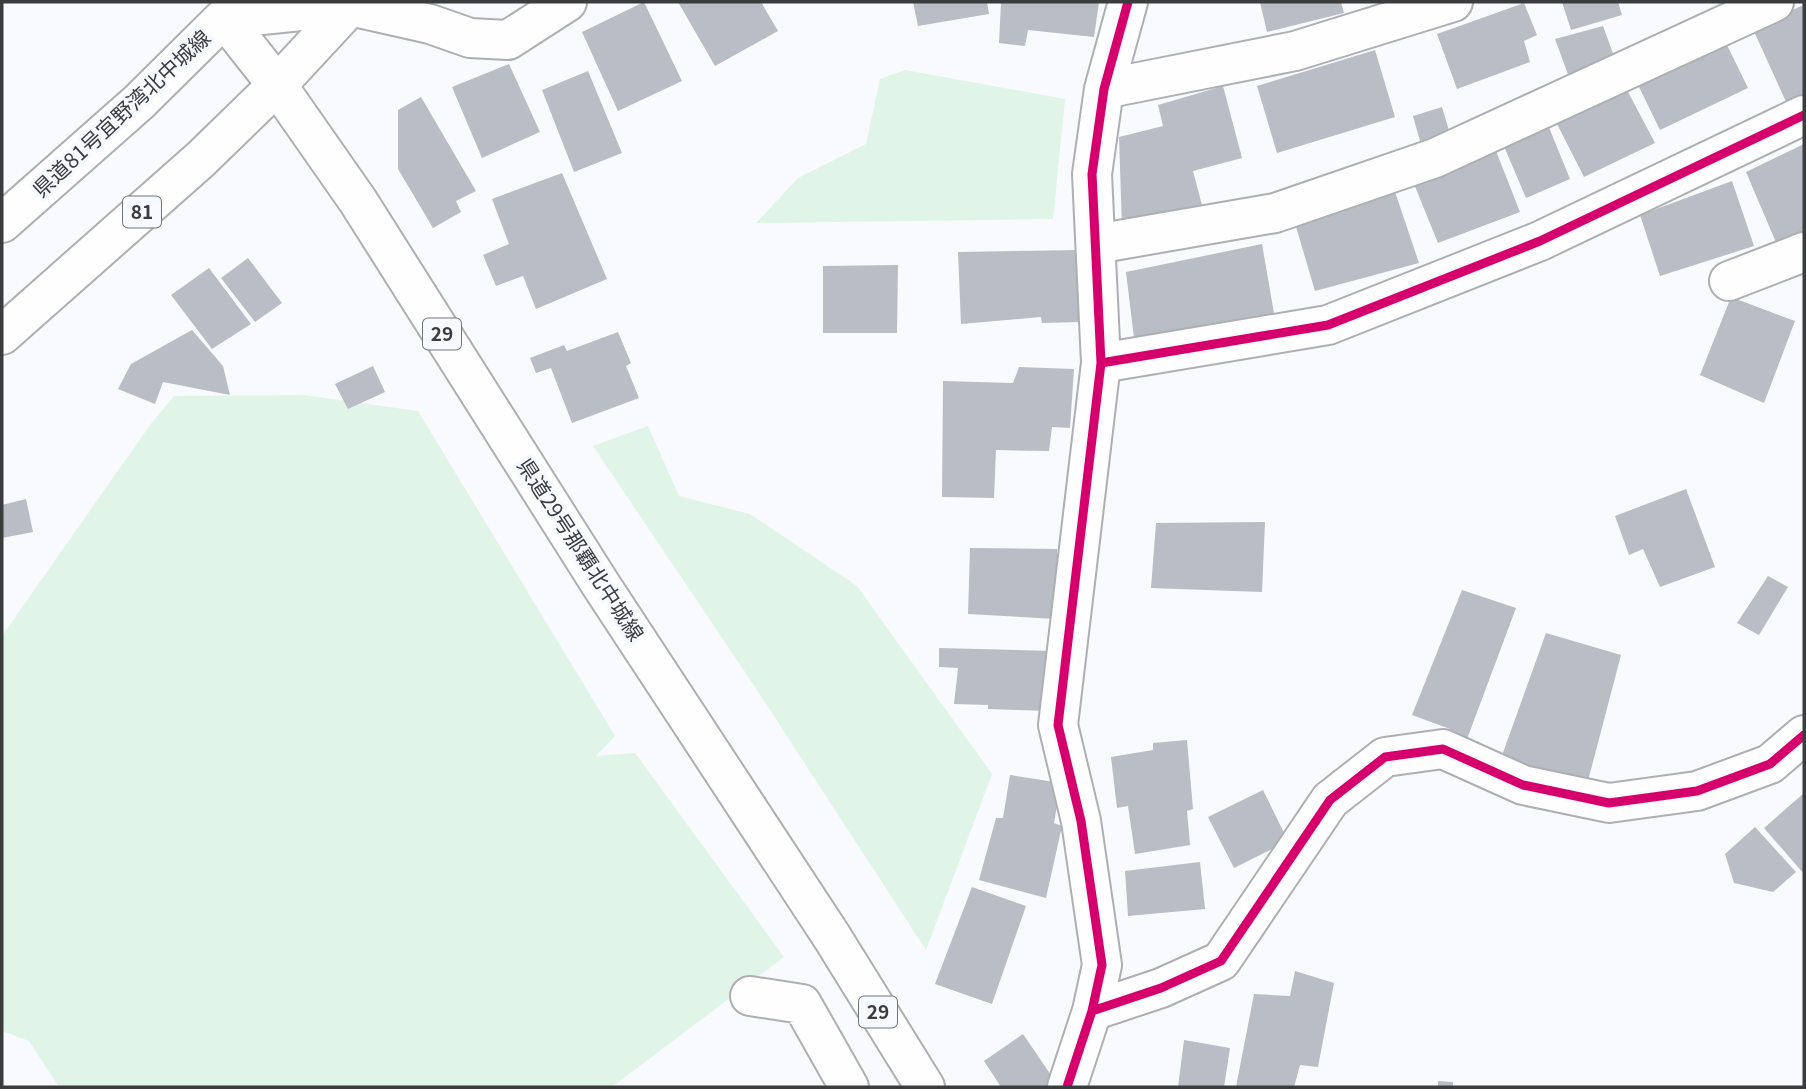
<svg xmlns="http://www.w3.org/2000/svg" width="1806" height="1089" viewBox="0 0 1806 1089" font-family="Georgia,'Noto Sans JP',serif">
	<rect width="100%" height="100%" fill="#f8fafd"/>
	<path fill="#e0f5e7" d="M 905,70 L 1065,99 L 1053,219 L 756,223 L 798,178 L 866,144 L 880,79 Z
		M 304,395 L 418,411 L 615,736 L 596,756 L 635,753 L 784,957 L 612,1087 L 59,1087 L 29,1041 L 2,1031 L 2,636 L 150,425 L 174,396 Z
		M 648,426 L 679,496 L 750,514 L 857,586 L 992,774 L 926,950 L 753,684 L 593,446 Z"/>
	<path fill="#b8bdc6" d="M 644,2 L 682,81 L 618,111 L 582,32 Z
		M 678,2 L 761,2 L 778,31 L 715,66 Z
		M 913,2 L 987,2 L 989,14 L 918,26 Z
		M 1001,2 L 1099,2 L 1094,37 L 1028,30 L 1025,46 L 999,43 Z
		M 1260,2 L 1341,2 L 1344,13 L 1267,32 Z
		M 1562,2 L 1618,2 L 1622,15 L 1571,30 Z
		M 1524,3 L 1537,35 L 1524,41 L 1530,62 L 1457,89 L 1437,34 Z
		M 1804,5 L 1804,97 L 1787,104 L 1752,27 Z
		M 1603,26 L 1615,59 L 1569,77 L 1555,39 Z
		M 1726,43 L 1748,88 L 1660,130 L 1638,85 Z
		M 1375,50 L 1395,117 L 1277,153 L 1257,86 Z
		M 509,64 L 540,132 L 482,158 L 452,87 Z
		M 588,71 L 622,153 L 574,172 L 542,90 Z
		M 1223,86 L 1242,158 L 1193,171 L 1202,205 L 1122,227 L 1119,137 L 1163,126 L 1158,105 Z
		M 1627,90 L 1655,143 L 1584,177 L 1556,122 Z
		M 421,97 L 476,191 L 456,201 L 461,212 L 433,228 L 398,169 L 398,110 Z
		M 1442,107 L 1450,134 L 1420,141 L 1413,116 Z
		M 1548,125 L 1570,179 L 1526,198 L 1503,144 Z
		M 1804,144 L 1804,243 L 1781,254 L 1746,172 Z
		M 1496,151 L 1520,212 L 1438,243 L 1414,184 Z
		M 562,173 L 607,279 L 536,309 L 523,276 L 496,286 L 483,255 L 509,244 L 492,199 Z
		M 1732,181 L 1754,246 L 1660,276 L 1640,215 Z
		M 1394,189 L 1419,263 L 1315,291 L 1294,220 Z
		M 1262,244 L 1275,319 L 1134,338 L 1126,272 Z
		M 1079,250 L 1081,322 L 1042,323 L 1041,317 L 961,324 L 958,252 Z
		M 248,258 L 282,303 L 255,322 L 221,278 Z
		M 898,265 L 897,333 L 823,333 L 823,266 Z
		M 209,268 L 251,324 L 212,349 L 171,295 Z
		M 1731,297 L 1795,321 L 1764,403 L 1700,375 Z
		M 192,330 L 223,366 L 230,395 L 163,382 L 155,404 L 118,389 L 131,364 Z
		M 618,332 L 631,363 L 626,366 L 639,398 L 572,423 L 551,368 L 536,373 L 530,358 L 564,345 L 567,351 Z
		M 373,366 L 385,392 L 348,409 L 335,384 Z
		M 1019,367 L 1074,369 L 1070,428 L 1052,427 L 1049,451 L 996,450 L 994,498 L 942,497 L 943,381 L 1013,383 Z
		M 1686,489 L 1715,567 L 1660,587 L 1643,549 L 1629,555 L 1615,516 Z
		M 26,499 L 33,532 L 2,538 L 2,505 Z
		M 1265,522 L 1262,592 L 1151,588 L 1156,523 Z
		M 970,548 L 1057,549 L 1057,619 L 968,614 Z
		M 1768,576 L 1788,587 L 1759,635 L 1737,623 Z
		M 1462,590 L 1516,608 L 1464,747 L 1446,740 L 1450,729 L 1412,715 Z
		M 1546,633 L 1621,655 L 1588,781 L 1500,761 Z
		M 939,648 L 1054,651 L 1052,711 L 988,709 L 988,705 L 954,704 L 958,668 L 939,667 Z
		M 1187,740 L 1193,809 L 1187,811 L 1190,845 L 1135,854 L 1128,806 L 1117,808 L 1111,757 L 1153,750 L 1153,743 Z
		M 1010,775 L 1061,783 L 1054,823 L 1062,826 L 1046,898 L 979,880 L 996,818 L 1003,818 Z
		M 1263,790 L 1288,841 L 1234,868 L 1208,817 Z
		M 1804,793 L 1804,874 L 1764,828 Z
		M 1755,827 L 1796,872 L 1773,892 L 1734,883 L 1725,854 Z
		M 1200,862 L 1205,909 L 1128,916 L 1125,871 Z
		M 972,887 L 1026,906 L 992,1004 L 935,984 Z
		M 1295,971 L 1334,983 L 1318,1067 L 1300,1065 L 1294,1087 L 1236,1087 L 1254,994 L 1290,996 Z
		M 1023,1034 L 1059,1087 L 1001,1087 L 984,1061 Z
		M 1184,1040 L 1230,1048 L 1224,1087 L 1178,1087 Z
		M 1438,1081 L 1453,1082 L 1453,1087 L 1438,1087 Z"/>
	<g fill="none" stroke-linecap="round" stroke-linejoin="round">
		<defs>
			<path id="minor" d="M 225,19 L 350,6 L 430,24 L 470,38 L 508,40 L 567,2
				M 1104,89 L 1295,51 L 1453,2
				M 1096,244 L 1275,213 L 1435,158 L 1774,2
				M 1729,281 L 1804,252
				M 1101,363 L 1328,325 L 1540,241 L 1804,115
				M 750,996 L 802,1004 L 849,1087
				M 1092,1011 L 1102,965 L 1081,821 L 1058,725 L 1101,363 L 1092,174 L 1104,89 L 1128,2
				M 1067,1087 L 1092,1011 L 1161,988 L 1221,961 L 1330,800 L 1385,757 L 1443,749 L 1523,785 L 1609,803 L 1697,791 L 1770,764 L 1804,735"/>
			<path id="major" d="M 225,19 L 277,85 L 358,201 L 601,585 L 832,937 L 925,1087
				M 2,223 L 139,102 L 240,2
				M 2,335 L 201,159 L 277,85 L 354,2"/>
		</defs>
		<use href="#minor" stroke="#adafb2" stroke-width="42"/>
		<use href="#major" stroke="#adafb2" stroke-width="42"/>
		<use href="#minor" stroke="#fefeff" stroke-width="38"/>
		<use href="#major" stroke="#fefeff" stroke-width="38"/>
		<defs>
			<path id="cycleway" d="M 1101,363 L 1328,325 L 1540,241 L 1804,115
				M 1092,1011 L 1102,965 L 1081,821 L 1058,725 L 1101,363 L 1092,174 L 1104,89 L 1128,2
				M 1067,1087 L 1092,1011 L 1161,988 L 1221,961 L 1330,800 L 1385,757 L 1443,749 L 1523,785 L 1609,803 L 1697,791 L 1770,764 L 1804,735"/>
		</defs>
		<use href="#cycleway" stroke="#f6f9ff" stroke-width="13"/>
		<use href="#cycleway" stroke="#d6006c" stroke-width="9"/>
	</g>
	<g text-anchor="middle" stroke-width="7" stroke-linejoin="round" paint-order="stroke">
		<g fill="#f6f9ff" stroke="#727578" stroke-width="2">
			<rect x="123" y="196.5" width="38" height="31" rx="5"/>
			<rect x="423" y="318.5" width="38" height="31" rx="5"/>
			<rect x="859" y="996.5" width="38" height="31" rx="5"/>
		</g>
		<g font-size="19" font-weight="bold" fill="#3a3c3e">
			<text x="142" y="219">81</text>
			<text x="442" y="341">29</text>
			<text x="878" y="1019">29</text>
		</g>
		<g font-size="21" fill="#3a3c3e" stroke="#f6f9ff">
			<text transform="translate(122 114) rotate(-43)" y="7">県道81号宜野湾北中城線</text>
			<text transform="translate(580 550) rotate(57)" y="7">県道29号那覇北中城線</text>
		</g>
	</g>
	<rect width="1806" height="1089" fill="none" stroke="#3a3c3e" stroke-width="7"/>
</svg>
